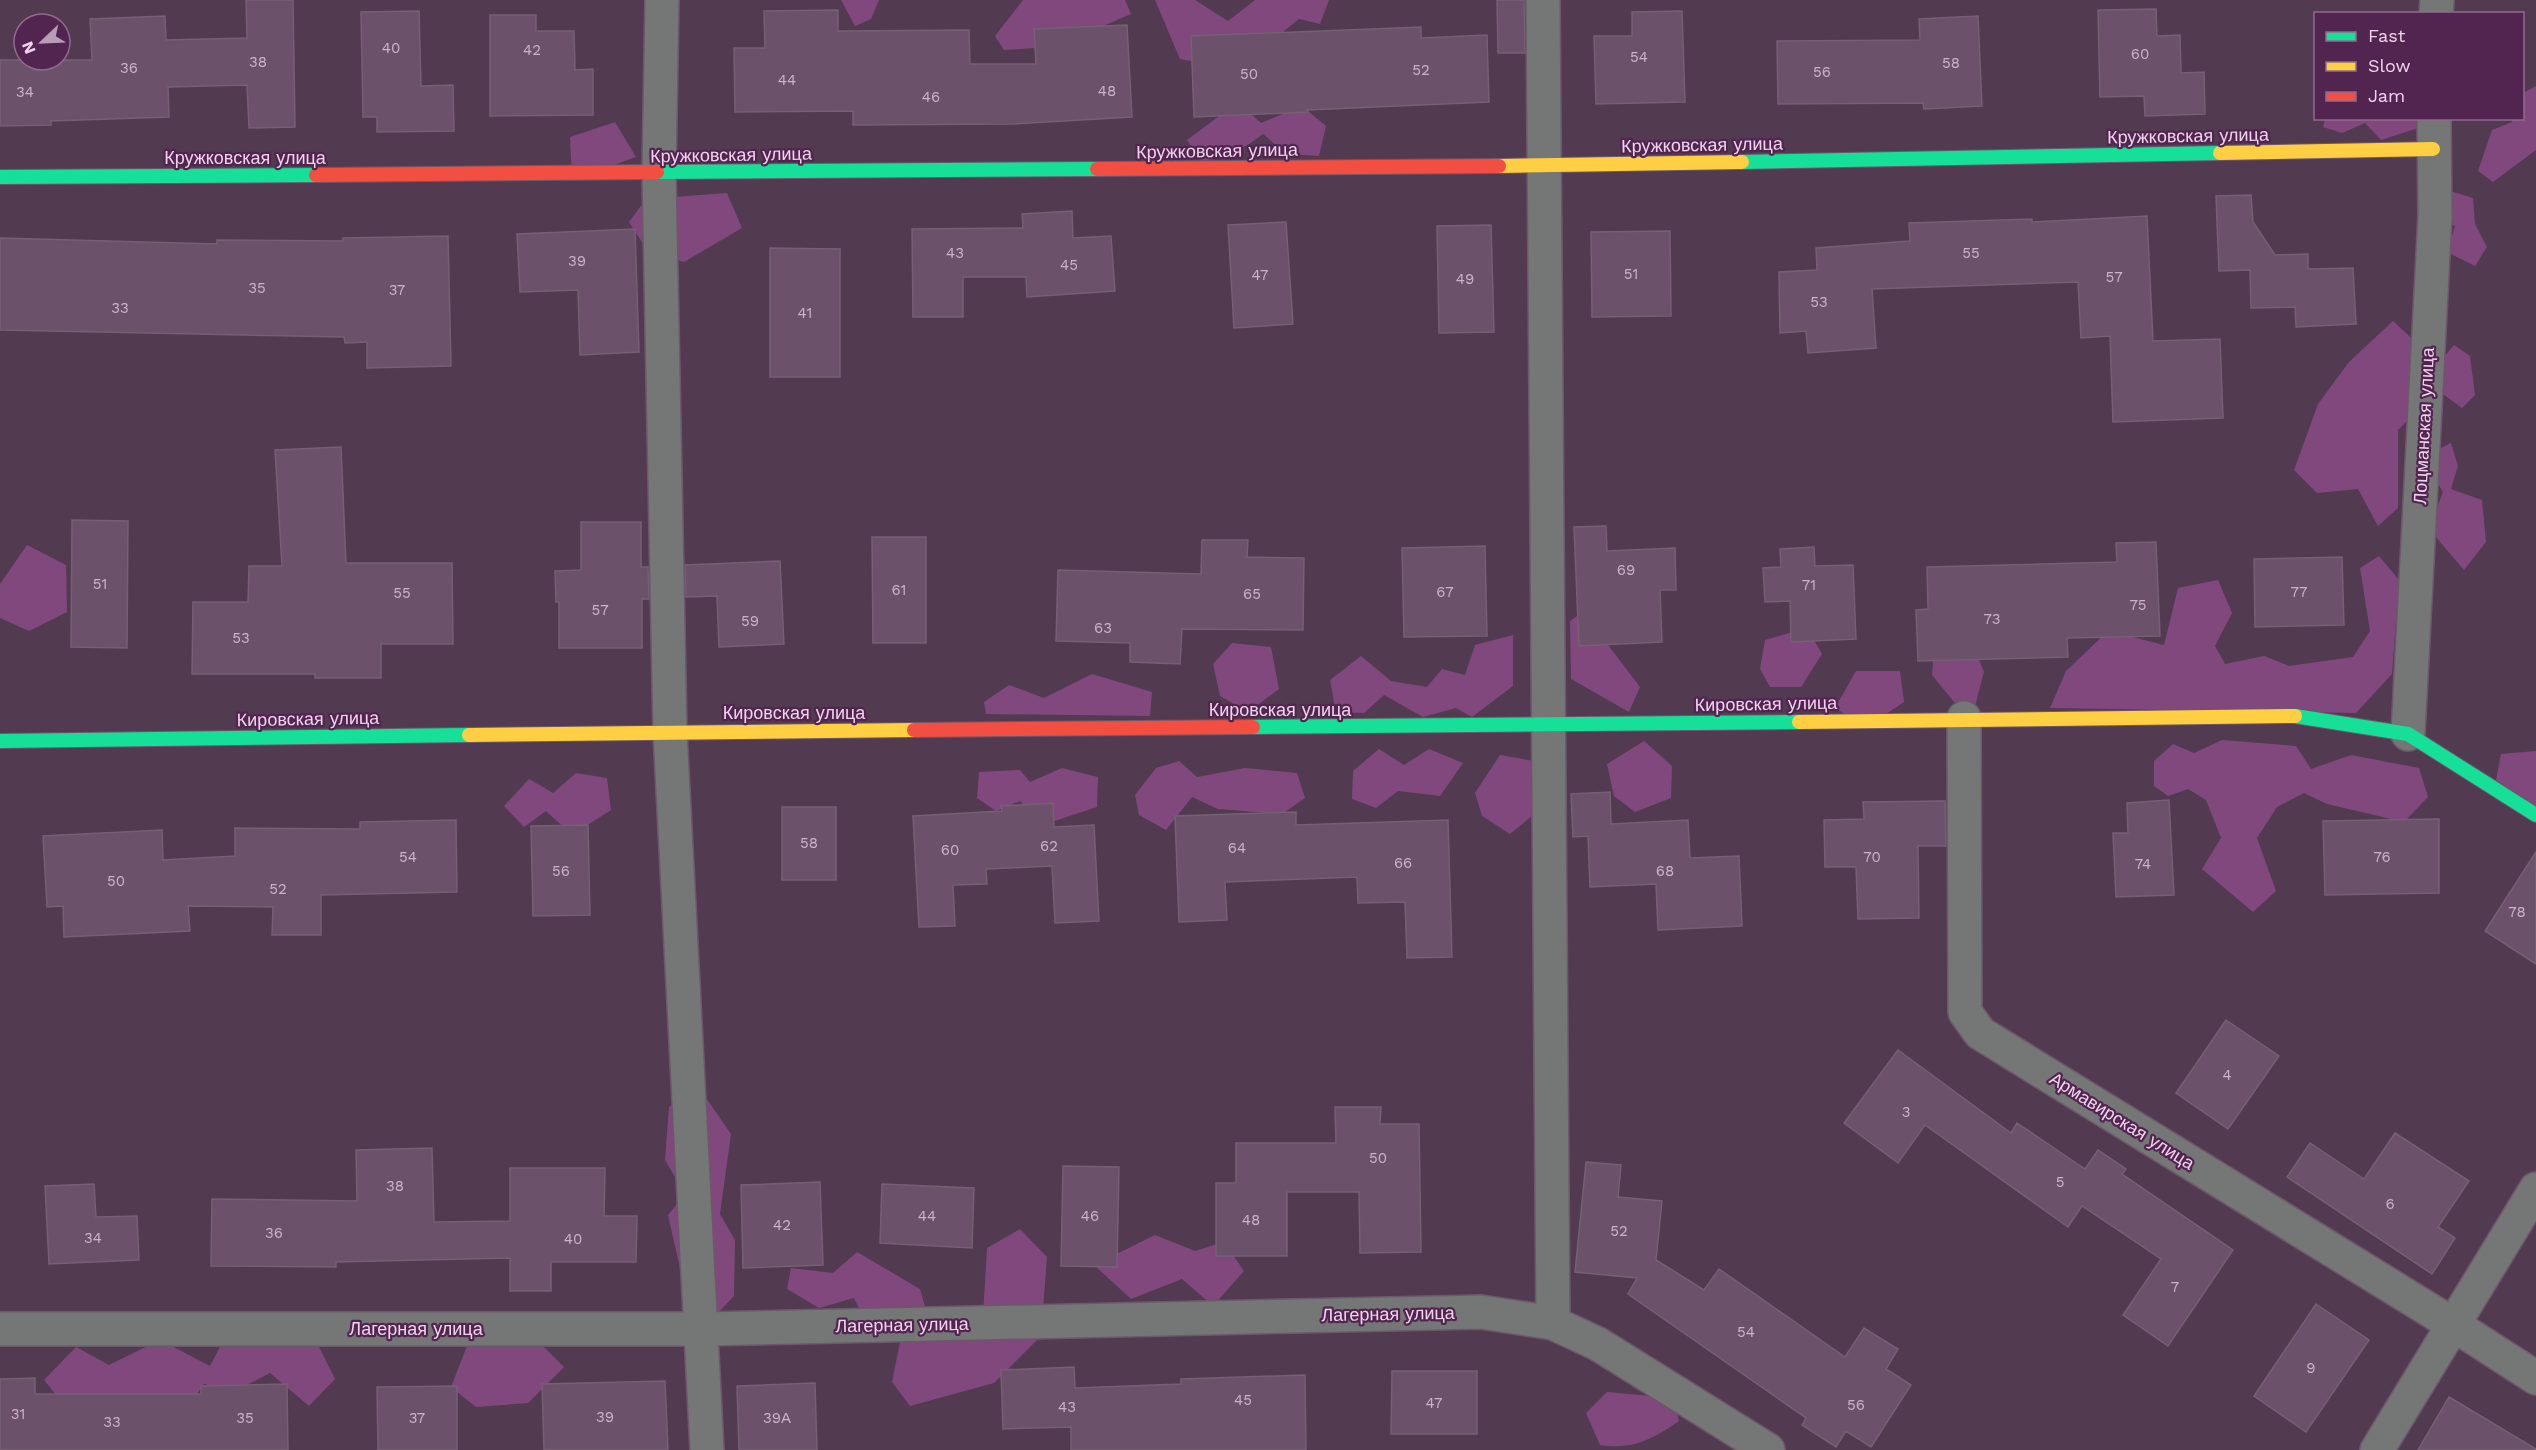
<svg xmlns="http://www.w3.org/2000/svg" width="2536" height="1450" viewBox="0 0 2536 1450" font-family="'Work Sans',sans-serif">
	<rect width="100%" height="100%" fill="#523a51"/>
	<path fill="#81487e" d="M 841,0 L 879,0 L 871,19 L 855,26 Z
		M 1023,0 L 1125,0 L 1131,14 L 1054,47 L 1004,50 L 995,36 Z
		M 1155,0 L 1195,0 L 1228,21 L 1255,0 L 1329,0 L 1320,24 L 1299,19 L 1251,57 L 1222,67 L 1180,59 Z
		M 2536,86 L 2536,150 L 2493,182 L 2478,171 L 2492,130 L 2512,122 L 2513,119 L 2522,118 L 2523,93 Z
		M 1238,102 L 1261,123 L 1302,106 L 1326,126 L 1319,156 L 1286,154 L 1263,134 L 1248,145 L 1202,164 L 1187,140 Z
		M 2325,119 L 2419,119 L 2418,128 L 2381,140 L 2365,123 L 2342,133 L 2323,127 Z
		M 615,122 L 636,157 L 572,180 L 570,137 Z
		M 2447,190 L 2473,198 L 2475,224 L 2487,247 L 2475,266 L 2447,252 L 2455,226 L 2442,222 Z
		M 727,193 L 742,228 L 684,262 L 647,250 L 629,222 L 646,199 Z
		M 2393,321 L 2422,348 L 2417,411 L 2398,430 L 2398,508 L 2378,526 L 2358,489 L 2317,493 L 2294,470 L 2318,404 L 2349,362 Z
		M 2454,345 L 2470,356 L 2475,395 L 2462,408 L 2443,394 L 2437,365 Z
		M 2451,443 L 2458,466 L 2451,489 L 2482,500 L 2486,542 L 2464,570 L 2429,529 L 2443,492 L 2430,471 L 2430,453 Z
		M 27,545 L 66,565 L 67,612 L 29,631 L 0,618 L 0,584 Z
		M 2379,556 L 2399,580 L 2392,674 L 2356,713 L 2050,708 L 2066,671 L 2108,631 L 2164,645 L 2178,588 L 2218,580 L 2232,613 L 2215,646 L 2225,664 L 2264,656 L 2289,666 L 2353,657 L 2370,631 L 2360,568 Z
		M 1583,612 L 1640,687 L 1629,712 L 1571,679 L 1570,621 Z
		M 1807,628 L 1822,654 L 1801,687 L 1770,687 L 1760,669 L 1765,640 Z
		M 1513,635 L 1513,686 L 1472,717 L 1456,708 L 1423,717 L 1384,695 L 1364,713 L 1336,712 L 1330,680 L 1361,656 L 1391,681 L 1427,687 L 1442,669 L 1465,675 L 1475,645 Z
		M 1970,638 L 1984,672 L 1975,706 L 1954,702 L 1932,675 L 1935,640 Z
		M 1232,643 L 1271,647 L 1279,689 L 1248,712 L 1220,696 L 1213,664 Z
		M 1856,671 L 1900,671 L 1904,702 L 1867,727 L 1835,708 Z
		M 1092,674 L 1152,692 L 1150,716 L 986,714 L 984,702 L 1009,685 L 1044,698 Z
		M 2222,740 L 2296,746 L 2311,769 L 2351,755 L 2419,768 L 2428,797 L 2404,822 L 2327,804 L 2304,793 L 2277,807 L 2257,838 L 2276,891 L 2253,912 L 2202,869 L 2221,838 L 2206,800 L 2188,789 L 2168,796 L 2154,786 L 2154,761 L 2173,744 L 2194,753 Z
		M 1644,741 L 1672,766 L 1671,798 L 1635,812 L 1614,796 L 1607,764 Z
		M 1379,749 L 1404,765 L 1429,749 L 1463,763 L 1440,796 L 1398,791 L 1376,808 L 1352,799 L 1353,771 Z
		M 2536,751 L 2536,814 L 2496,780 L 2501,754 Z
		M 1500,755 L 1545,763 L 1554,798 L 1510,834 L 1482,816 L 1475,793 Z
		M 1179,761 L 1197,777 L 1245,768 L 1297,773 L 1305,798 L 1282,814 L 1218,809 L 1192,797 L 1166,830 L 1139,815 L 1135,795 L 1156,768 Z
		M 1062,768 L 1098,777 L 1097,807 L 1042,825 L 1020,801 L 996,811 L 977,798 L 979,772 L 1020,770 L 1030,782 Z
		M 576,773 L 607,778 L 611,810 L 572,835 L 546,811 L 524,827 L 504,806 L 529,779 L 553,793 Z
		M 700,1089 L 731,1134 L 720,1214 L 735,1240 L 734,1296 L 715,1316 L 684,1286 L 668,1215 L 685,1194 L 665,1160 L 669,1107 Z
		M 1020,1229 L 1047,1257 L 1041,1336 L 994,1383 L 910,1406 L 892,1382 L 901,1337 L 872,1335 L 854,1298 L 819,1308 L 787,1289 L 791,1268 L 833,1273 L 857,1252 L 920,1289 L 931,1328 L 982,1333 L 987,1248 Z
		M 1155,1235 L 1195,1251 L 1224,1242 L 1244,1271 L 1213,1306 L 1182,1279 L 1131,1299 L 1094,1265 Z
		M 273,1311 L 286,1339 L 318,1345 L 335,1379 L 309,1406 L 270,1373 L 233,1392 L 204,1384 L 188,1407 L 71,1413 L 44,1380 L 76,1347 L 109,1365 L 160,1340 L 210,1366 L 235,1318 Z
		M 529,1332 L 564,1367 L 528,1403 L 476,1407 L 451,1387 L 467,1346 Z
		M 1607,1392 L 1674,1398 L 1679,1421 C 1653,1439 1633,1450 1600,1445 L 1586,1413 Z"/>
	<path fill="#6b516a" stroke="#756074" stroke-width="1.5" d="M 246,0 L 293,0 L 295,127 L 249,128 L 247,85 L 168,87 L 169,117 L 51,121 L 51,125 L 0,126 L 0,60 L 92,60 L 90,19 L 165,16 L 166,40 L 247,38 Z
		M 1497,0 L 1524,0 L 1525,53 L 1498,53 Z
		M 2156,9 L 2157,36 L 2180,35 L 2181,73 L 2204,72 L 2205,114 L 2145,116 L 2144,96 L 2100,97 L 2098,10 Z
		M 838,10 L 838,31 L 969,30 L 970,64 L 1036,64 L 1034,29 L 1127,25 L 1132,117 L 1013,124 L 853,125 L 853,111 L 735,112 L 734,48 L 765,48 L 764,11 Z
		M 419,11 L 421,86 L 453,85 L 454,131 L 377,132 L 377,117 L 363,117 L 361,12 Z
		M 1682,11 L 1685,102 L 1596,104 L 1594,36 L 1632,36 L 1632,12 Z
		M 490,15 L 536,15 L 536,31 L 574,31 L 575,70 L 593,69 L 593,115 L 490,116 Z
		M 1978,16 L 1982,106 L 1924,109 L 1923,103 L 1778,104 L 1777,41 L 1920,40 L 1919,19 Z
		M 1421,27 L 1421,38 L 1487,35 L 1489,102 L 1307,110 L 1308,112 L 1194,117 L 1191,36 Z
		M 2251,195 L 2253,222 L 2275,255 L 2308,254 L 2308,269 L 2353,268 L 2356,324 L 2296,327 L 2295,307 L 2251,308 L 2250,270 L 2219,271 L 2216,196 Z
		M 1072,211 L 1073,238 L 1111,236 L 1115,291 L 1027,297 L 1026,277 L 963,277 L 963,317 L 913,317 L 912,229 L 1023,228 L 1022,214 Z
		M 2147,216 L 2153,341 L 2220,339 L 2223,418 L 2113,422 L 2110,336 L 2081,338 L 2078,282 L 1872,289 L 1876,348 L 1808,353 L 1806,331 L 1780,333 L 1779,272 L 1817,270 L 1816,248 L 1910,241 L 1909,223 L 2032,219 L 2032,222 Z
		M 1286,222 L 1293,324 L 1234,328 L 1228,225 Z
		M 1491,225 L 1494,332 L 1439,333 L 1437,226 Z
		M 635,229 L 639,352 L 580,355 L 578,290 L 520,292 L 517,234 Z
		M 1670,231 L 1671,316 L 1592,317 L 1591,232 Z
		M 448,236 L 451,366 L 367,368 L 367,342 L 345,343 L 344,337 L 0,330 L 0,238 L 217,244 L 217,240 L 343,241 L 343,238 Z
		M 770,248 L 840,249 L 840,377 L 770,377 Z
		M 341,447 L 346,563 L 452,563 L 453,644 L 381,644 L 381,678 L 315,678 L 315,674 L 192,674 L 193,602 L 248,602 L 249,566 L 282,566 L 275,450 Z
		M 72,520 L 128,521 L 127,648 L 71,647 Z
		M 581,522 L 641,522 L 641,567 L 648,567 L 649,599 L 642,599 L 642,648 L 559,648 L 559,602 L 556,602 L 555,571 L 581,570 Z
		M 1606,526 L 1607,551 L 1675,548 L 1676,590 L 1660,590 L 1662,642 L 1579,646 L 1574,527 Z
		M 872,537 L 926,537 L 926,643 L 873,643 Z
		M 1202,540 L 1248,540 L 1247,557 L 1304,558 L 1303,630 L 1182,629 L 1180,664 L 1130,662 L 1130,643 L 1056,641 L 1058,570 L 1201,574 Z
		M 2156,542 L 2160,636 L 2067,638 L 2068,657 L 1918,661 L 1916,610 L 1928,609 L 1927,567 L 2117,562 L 2116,543 Z
		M 1485,546 L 1487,636 L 1404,637 L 1402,548 Z
		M 1814,547 L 1815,566 L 1853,565 L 1856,639 L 1791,642 L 1790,601 L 1765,602 L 1763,568 L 1781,567 L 1780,549 Z
		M 2342,557 L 2344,625 L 2255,627 L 2254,559 Z
		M 780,561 L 784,644 L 719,647 L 717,596 L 686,597 L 685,565 Z
		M 1610,792 L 1611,824 L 1688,820 L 1690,858 L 1739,856 L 1742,926 L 1658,930 L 1656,884 L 1590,887 L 1588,836 L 1573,837 L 1571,794 Z
		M 2169,800 L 2174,895 L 2116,897 L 2113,833 L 2128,833 L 2127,803 Z
		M 1945,801 L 1946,846 L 1918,846 L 1919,918 L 1858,919 L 1856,867 L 1825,867 L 1824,820 L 1864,819 L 1863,802 Z
		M 1053,803 L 1054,827 L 1094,825 L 1099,921 L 1055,923 L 1052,866 L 986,869 L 987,884 L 953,885 L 955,926 L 919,927 L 913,816 L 1002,811 L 1001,806 Z
		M 782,807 L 836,807 L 836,880 L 782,880 Z
		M 1296,812 L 1296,825 L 1448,820 L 1452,957 L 1407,958 L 1405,902 L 1358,903 L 1357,877 L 1225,882 L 1227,920 L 1179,922 L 1175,816 Z
		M 2439,819 L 2439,893 L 2325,895 L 2323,821 Z
		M 456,820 L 457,892 L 321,895 L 321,935 L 272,935 L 273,907 L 188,906 L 190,931 L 64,937 L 63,906 L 47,907 L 43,836 L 162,830 L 163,860 L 235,856 L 235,828 L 360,829 L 360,822 Z
		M 588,825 L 590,915 L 533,916 L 531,826 Z
		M 2536,852 L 2536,964 L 2485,931 Z
		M 2226,1020 L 2279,1056 L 2228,1129 L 2176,1093 Z
		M 1898,1050 L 2011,1133 L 2017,1123 L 2085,1169 L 2098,1150 L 2126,1169 L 2122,1174 L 2233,1250 L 2168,1346 L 2123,1315 L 2161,1259 L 2082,1206 L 2068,1227 L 1925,1125 L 1898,1163 L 1844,1123 Z
		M 1335,1107 L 1381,1107 L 1380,1124 L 1419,1124 L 1421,1252 L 1360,1253 L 1359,1192 L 1287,1192 L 1287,1256 L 1216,1256 L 1216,1183 L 1236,1183 L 1236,1143 L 1336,1143 Z
		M 2395,1133 L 2469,1181 L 2438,1227 L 2455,1238 L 2432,1274 L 2287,1177 L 2310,1143 L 2364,1179 Z
		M 432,1148 L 434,1222 L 510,1221 L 510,1168 L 605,1168 L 604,1216 L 637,1216 L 636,1262 L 551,1262 L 551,1291 L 510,1291 L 510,1258 L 336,1262 L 336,1267 L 211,1266 L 212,1199 L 357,1201 L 356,1150 Z
		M 1586,1162 L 1621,1165 L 1618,1197 L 1662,1201 L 1656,1260 L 1704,1290 L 1719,1269 L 1845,1357 L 1864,1328 L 1898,1349 L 1886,1369 L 1911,1385 L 1871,1447 L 1846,1431 L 1836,1447 L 1802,1425 L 1806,1418 L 1628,1294 L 1637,1278 L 1575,1272 Z
		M 1063,1166 L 1119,1167 L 1117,1267 L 1061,1266 Z
		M 820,1182 L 823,1265 L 743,1268 L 741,1185 Z
		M 94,1184 L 96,1217 L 137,1216 L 139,1260 L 49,1264 L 45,1186 Z
		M 882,1184 L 974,1188 L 972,1248 L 880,1243 Z
		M 2316,1304 L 2369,1340 L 2306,1432 L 2254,1396 Z
		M 1074,1367 L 1075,1388 L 1181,1384 L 1181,1379 L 1305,1375 L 1306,1450 L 1071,1450 L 1071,1427 L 1003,1429 L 1001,1370 Z
		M 1392,1371 L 1477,1371 L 1477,1434 L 1391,1434 Z
		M 35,1378 L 35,1394 L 201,1394 L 201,1386 L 287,1384 L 288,1450 L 0,1450 L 0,1379 Z
		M 665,1381 L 668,1450 L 544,1450 L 542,1384 Z
		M 815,1383 L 817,1450 L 739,1450 L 737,1386 Z
		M 457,1386 L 457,1450 L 378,1450 L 377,1387 Z
		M 2449,1397 L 2536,1449 L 2536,1450 L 2418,1450 Z"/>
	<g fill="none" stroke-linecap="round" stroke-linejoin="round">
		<defs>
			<path id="street" d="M 662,0 L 659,174 L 670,732 L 707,1450
				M 1543,0 L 1553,1323
				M 2436,14 L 2437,0
				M 1964,718 L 1965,1012 L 1980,1033 L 2454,1325 L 2536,1378
				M 2408,734 L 2435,216 L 2434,118
				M 0,1329 L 702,1329 L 1481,1312 L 1553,1323 L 1598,1344 L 1768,1450
				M 2377,1450 L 2536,1189"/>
			<path id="fast" d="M 1742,162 L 2220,153
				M 657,172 L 1097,169
				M 0,177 L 316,175
				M 2295,716 L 2408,734 L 2536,815
				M 1253,727 L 1799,722
				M 0,741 L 469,735"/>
			<path id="slow" d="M 2220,153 L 2433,149
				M 1499,166 L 1742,162
				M 1799,722 L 2295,716
				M 469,735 L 914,730"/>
			<path id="jam" d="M 1097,169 L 1499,166
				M 316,175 L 657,172
				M 914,730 L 1253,727"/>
		</defs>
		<use href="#street" stroke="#6d576b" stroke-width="36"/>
		<use href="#fast" stroke="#6d576b" stroke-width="16"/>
		<use href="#slow" stroke="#6d576b" stroke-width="16"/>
		<use href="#jam" stroke="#6d576b" stroke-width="16"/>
		<use href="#street" stroke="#747775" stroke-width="33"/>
		<use href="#fast" stroke="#16e098" stroke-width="14"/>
		<use href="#slow" stroke="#ffcf43" stroke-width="14"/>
		<use href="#jam" stroke="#f24e42" stroke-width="14"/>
	</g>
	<g text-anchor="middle" stroke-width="4.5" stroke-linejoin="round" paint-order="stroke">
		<g font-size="15" fill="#ceb2cc">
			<text x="391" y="53">40</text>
			<text x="532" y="55">42</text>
			<text x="2140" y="59">60</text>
			<text x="1639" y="62">54</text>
			<text x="258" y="67">38</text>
			<text x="1951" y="68">58</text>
			<text x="129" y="73">36</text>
			<text x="1421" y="75">52</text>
			<text x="1822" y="77">56</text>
			<text x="1249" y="79">50</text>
			<text x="787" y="85">44</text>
			<text x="1107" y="96">48</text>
			<text x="25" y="97">34</text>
			<text x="931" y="102">46</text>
			<text x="955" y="258">43</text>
			<text x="1971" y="258">55</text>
			<text x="577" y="266">39</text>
			<text x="1069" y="270">45</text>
			<text x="1631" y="279">51</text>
			<text x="1260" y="280">47</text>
			<text x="2114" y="282">57</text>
			<text x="1465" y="284">49</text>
			<text x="257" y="293">35</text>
			<text x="397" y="295">37</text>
			<text x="1819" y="307">53</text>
			<text x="120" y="313">33</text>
			<text x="805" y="318">41</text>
			<text x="1626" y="575">69</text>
			<text x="100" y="589">51</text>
			<text x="1809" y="590">71</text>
			<text x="899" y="595">61</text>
			<text x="1445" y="597">67</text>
			<text x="2299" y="597">77</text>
			<text x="402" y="598">55</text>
			<text x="1252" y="599">65</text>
			<text x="2138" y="610">75</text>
			<text x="600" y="615">57</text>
			<text x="1992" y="624">73</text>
			<text x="750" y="626">59</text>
			<text x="1103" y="633">63</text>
			<text x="241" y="643">53</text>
			<text x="809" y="848">58</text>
			<text x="1049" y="851">62</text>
			<text x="1237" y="853">64</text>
			<text x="950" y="855">60</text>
			<text x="408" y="862">54</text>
			<text x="1872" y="862">70</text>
			<text x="2382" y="862">76</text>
			<text x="1403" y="868">66</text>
			<text x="2143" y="869">74</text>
			<text x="561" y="876">56</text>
			<text x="1665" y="876">68</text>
			<text x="116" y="886">50</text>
			<text x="278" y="894">52</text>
			<text x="2517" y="917">78</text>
			<text x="2227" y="1080">4</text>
			<text x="1906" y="1117">3</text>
			<text x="1378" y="1163">50</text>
			<text x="2060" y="1187">5</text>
			<text x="395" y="1191">38</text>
			<text x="2390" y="1209">6</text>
			<text x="927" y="1221">44</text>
			<text x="1090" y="1221">46</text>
			<text x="1251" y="1225">48</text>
			<text x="782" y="1230">42</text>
			<text x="1619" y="1236">52</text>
			<text x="274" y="1238">36</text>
			<text x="93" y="1243">34</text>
			<text x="573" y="1244">40</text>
			<text x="2175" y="1292">7</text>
			<text x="1746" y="1337">54</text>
			<text x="2311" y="1373">9</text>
			<text x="1243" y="1405">45</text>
			<text x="1434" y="1408">47</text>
			<text x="1856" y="1410">56</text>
			<text x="1067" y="1412">43</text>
			<text x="18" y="1419">31</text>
			<text x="605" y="1422">39</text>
			<text x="245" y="1423">35</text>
			<text x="417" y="1423">37</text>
			<text x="777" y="1423">39А</text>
			<text x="112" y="1427">33</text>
		</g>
		<g font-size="18" fill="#efd3ec" stroke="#522550">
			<text transform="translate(2188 136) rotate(-1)" y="6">Кружковская улица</text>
			<text transform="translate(1702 145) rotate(-1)" y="6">Кружковская улица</text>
			<text transform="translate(1217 151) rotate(-1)" y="6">Кружковская улица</text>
			<text transform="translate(731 155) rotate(-1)" y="6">Кружковская улица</text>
			<text x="245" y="164">Кружковская улица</text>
			<text transform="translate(2424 426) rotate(-87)" y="6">Лоцманская улица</text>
			<text transform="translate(1766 704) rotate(-1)" y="6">Кировская улица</text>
			<text x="1280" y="716">Кировская улица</text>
			<text x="794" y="719">Кировская улица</text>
			<text transform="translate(308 719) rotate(-1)" y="6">Кировская улица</text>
			<text transform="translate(2122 1121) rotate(32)" y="6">Армавирская улица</text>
			<text transform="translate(1388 1314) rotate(-1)" y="6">Лагерная улица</text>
			<text transform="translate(902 1325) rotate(-1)" y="6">Лагерная улица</text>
			<text x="416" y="1335">Лагерная улица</text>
		</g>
	</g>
	<rect x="2314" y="12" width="210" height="108" fill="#522550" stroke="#916b8e" stroke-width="1.5"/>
	<rect x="2326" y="32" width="30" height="9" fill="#16e098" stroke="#916b8e" stroke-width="1.5"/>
	<text x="2368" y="42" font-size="18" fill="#efd3ec">Fast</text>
	<rect x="2326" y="62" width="30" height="9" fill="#ffcf43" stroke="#916b8e" stroke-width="1.5"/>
	<text x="2368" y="72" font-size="18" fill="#efd3ec">Slow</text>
	<rect x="2326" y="92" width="30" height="9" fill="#f24e42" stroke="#916b8e" stroke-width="1.5"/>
	<text x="2368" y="102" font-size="18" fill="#efd3ec">Jam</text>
	<g transform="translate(42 42) rotate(247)"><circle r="28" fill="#522550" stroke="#916b8e" stroke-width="1.5"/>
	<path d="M0-4.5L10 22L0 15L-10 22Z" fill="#b89db6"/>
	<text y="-9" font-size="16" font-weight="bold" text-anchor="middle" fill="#efd3ec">N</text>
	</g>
</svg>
